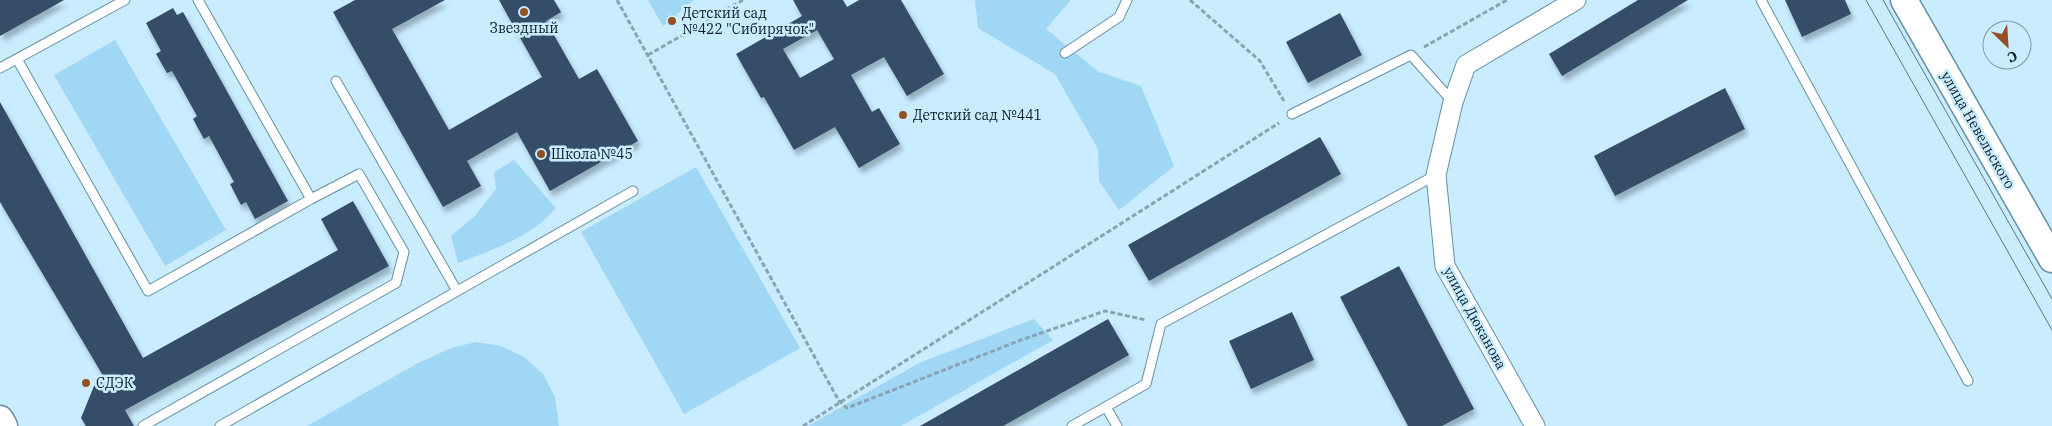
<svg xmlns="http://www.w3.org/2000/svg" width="2052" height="426" viewBox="0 0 2052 426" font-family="'IBM Plex Serif',serif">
	<defs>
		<filter id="shadow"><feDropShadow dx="3" dy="5.5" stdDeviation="2.5" flood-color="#0004"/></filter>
	</defs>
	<rect width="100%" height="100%" fill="#c9ecff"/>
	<path fill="#a0d7f5" d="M 648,0 L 694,0 L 663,26 Z
		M 975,0 L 1071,0 L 1046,29 L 1099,72 L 1141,86 L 1174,166 L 1119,210 L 1099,181 L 1098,149 L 1055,74 L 978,28 Z
		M 115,40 L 226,230 L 165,266 L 54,75 Z
		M 514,160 L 556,208 C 532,237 492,250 458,263 L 451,236 L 475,216 L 496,189 L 494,172 Z
		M 696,167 L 800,348 L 684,414 L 581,232 Z
		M 1034,319 L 1053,340 L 901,426 L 808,426 L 919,363 Z
		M 476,342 L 501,346 L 524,357 L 543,374 L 555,397 L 559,426 L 307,426 L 416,364 L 451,348 Z"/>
	<path fill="#344d68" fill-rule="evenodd" filter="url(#shadow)" d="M 0,0 L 64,0 L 0,36 Z
		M 355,0 L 445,0 L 392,29 L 449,130 L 542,77 L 499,0 L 554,0 L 561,12 L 546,21 L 579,79 L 597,69 L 638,141 L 550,191 L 517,132 L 467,161 L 481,186 L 443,207 L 333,12 Z
		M 793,0 L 843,0 L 847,7 L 859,0 L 901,0 L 944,74 L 907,96 L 884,57 L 851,75 L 872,112 L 879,108 L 900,144 L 859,168 L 835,127 L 794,150 L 764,97 L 761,98 L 736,54 L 802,16 ZM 817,30 L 834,59 L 800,78 L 783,49 Z
		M 1638,0 L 1688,0 L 1562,76 L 1549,54 Z
		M 1785,0 L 1845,0 L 1851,14 L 1802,37 Z
		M 173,8 L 177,15 L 183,12 L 288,201 L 255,219 L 246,202 L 241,205 L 230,184 L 234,182 L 209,136 L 204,139 L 193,119 L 197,116 L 172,71 L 167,73 L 156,54 L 161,51 L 146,23 Z
		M 1340,13 L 1362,55 L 1308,83 L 1286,42 Z
		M 1725,88 L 1745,129 L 1615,196 L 1594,156 Z
		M 0,102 L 143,358 L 338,250 L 321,219 L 353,201 L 389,266 L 125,410 L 134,426 L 86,426 L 81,418 L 94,386 L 105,379 L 0,202 Z
		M 1320,137 L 1341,174 L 1149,281 L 1128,245 Z
		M 1399,266 L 1474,409 L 1442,426 L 1408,426 L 1340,297 Z
		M 1292,312 L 1314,360 L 1251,389 L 1229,341 Z
		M 1108,319 L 1129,355 L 1003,426 L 920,426 Z"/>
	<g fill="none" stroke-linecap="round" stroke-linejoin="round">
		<defs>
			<path id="lane" d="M 198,0 L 311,199
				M 1761,0 L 1968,381
				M 1065,53 L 1119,17 L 1127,0
				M 17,59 L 148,291 L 311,199 L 359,174 L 404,252 L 396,283 L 143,426
				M 0,68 L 125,0
				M 336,81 L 457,291
				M 1292,114 L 1411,55 L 1453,102
				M 1106,407 L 1117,426
				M 220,426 L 633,191
				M 1072,426 L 1146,384 L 1161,324 L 1436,175"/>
			<path id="street" d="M 1535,426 L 1445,266 L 1436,175 L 1453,102 L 1466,65 L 1576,0"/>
			<path id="secondary" d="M 1904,0 L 2052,259
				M 0,419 L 4,426"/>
		</defs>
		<use href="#lane" stroke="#658fa4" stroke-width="11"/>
		<use href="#street" stroke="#658fa4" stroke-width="21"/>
		<use href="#secondary" stroke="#658fa4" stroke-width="29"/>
		<path stroke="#88a4b4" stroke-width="3" stroke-dasharray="5 2.5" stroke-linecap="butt" d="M 617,0 L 839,401 L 847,408 L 1021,340 L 1105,311 L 1146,320
			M 1190,0 L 1260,61 L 1284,101
			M 1424,47 L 1507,0
			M 648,55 L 743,0
			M 803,426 L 1279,123"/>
		<use href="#lane" stroke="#fff" stroke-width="9"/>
		<use href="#street" stroke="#fff" stroke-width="19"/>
		<use href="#secondary" stroke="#fff" stroke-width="26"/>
		<path stroke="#5d7583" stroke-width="1" d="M 1866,0 L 2052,330
			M 1883,0 L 2052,299"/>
	</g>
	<g fill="#945022" stroke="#c9ecff" stroke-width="2">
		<circle cx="524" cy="12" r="5"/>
		<circle cx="672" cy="21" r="5"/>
		<circle cx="903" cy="115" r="5"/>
		<circle cx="541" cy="154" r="5"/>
		<circle cx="86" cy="383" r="5"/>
	</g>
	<g text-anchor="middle" stroke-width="5" stroke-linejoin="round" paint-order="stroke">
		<g font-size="14" fill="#0b1c25" stroke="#c9ecff" text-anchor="start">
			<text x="682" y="18">Детский сад<tspan x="682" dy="16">№422 "Сибирячок"</tspan></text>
			<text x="524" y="33" text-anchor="middle">Звездный</text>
			<text x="913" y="120">Детский сад №441</text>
			<text x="551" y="159">Школа №45</text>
			<text x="96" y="388">СДЭК</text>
		</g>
		<g font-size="14" fill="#0b1c25" stroke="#c9ecff">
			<text transform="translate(1978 130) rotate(60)" y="5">улица Невельского</text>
			<text transform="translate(1475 318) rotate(61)" y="5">улица Дюканова</text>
		</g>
	</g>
	<g transform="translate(2007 45) rotate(155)"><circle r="24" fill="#c9ecff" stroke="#7d99a8"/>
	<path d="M0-4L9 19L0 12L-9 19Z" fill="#945022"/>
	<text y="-8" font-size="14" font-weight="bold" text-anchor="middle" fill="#0b1c25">С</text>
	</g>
</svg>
